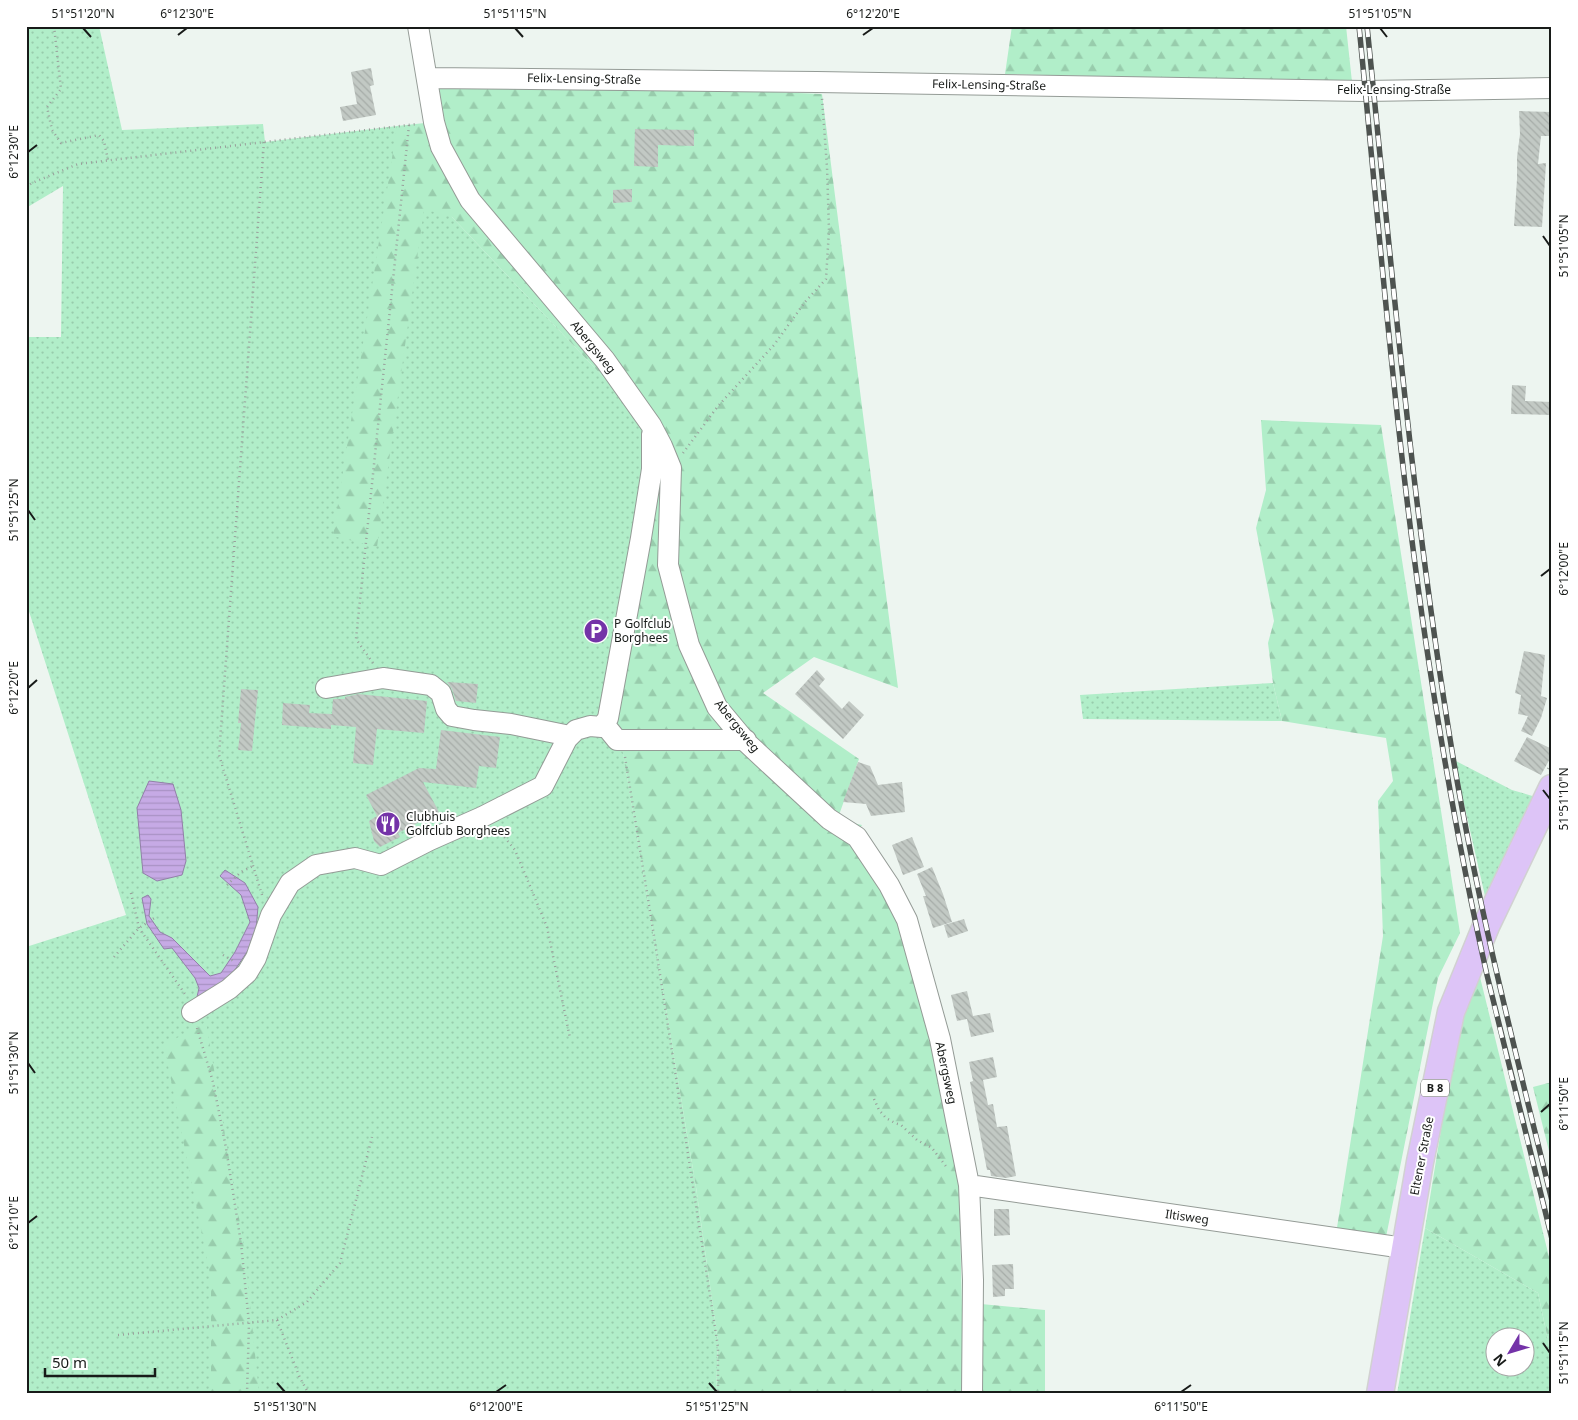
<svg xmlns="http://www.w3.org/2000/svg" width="1578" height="1420" viewBox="0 0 1578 1420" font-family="'Noto Sans',sans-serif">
	<defs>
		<pattern id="grass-dots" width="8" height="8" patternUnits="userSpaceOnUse" patternTransform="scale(1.25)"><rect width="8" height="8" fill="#b1eec9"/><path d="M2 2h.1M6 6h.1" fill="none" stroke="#98ccac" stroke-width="1.8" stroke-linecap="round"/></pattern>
		<pattern id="forest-firs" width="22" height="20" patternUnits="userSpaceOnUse" patternTransform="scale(1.25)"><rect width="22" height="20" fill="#b1eec9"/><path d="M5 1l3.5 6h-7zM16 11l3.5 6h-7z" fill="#98ccac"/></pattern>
		<pattern id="water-rules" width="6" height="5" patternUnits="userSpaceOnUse" patternTransform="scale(1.25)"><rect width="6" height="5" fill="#c6aae5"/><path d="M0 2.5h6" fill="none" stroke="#a992c4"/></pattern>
		<pattern id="building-back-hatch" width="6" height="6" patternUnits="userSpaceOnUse" patternTransform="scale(1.25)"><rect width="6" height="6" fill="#c2c9c4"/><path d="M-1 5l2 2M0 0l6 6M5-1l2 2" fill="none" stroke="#a6aca8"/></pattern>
	</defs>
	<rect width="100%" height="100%" fill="#edf5f0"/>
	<path fill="url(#grass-dots)" fill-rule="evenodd" d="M 26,26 L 99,26 L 122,130 L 263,124 L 265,142 L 397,126 L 452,217 L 626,401 L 642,429 L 645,469 L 621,741 L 696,1187 L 718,1342 L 716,1394 L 26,1394 L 26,947 L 126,915 L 26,602 L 26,337 L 61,337 L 63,186 L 26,208 Z
		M 1273,683 L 1282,721 L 1083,719 L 1080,695 Z
		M 1454,760 L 1512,790 L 1546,800 L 1490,918 Z
		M 1425,1228 L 1538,1293 L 1552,1359 L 1552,1394 L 1397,1394 ZM 1496,1338 L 1526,1338 L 1526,1368 L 1496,1368 Z"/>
	<path fill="url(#forest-firs)" d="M 1012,26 L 1346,26 L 1352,82 L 1005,74 Z
		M 427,78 L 822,94 L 898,688 L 814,657 L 763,693 L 859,759 L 839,815 L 848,822 L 862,825 L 850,844 L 884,889 L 898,919 L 927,1028 L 959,1181 L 964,1394 L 716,1394 L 718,1342 L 696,1187 L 621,742 L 601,721 L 645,469 L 642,429 L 626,401 L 452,217 L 424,209 L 377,547 L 333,536 L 397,126 L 434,122 Z
		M 1261,420 L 1381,425 L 1460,933 L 1438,978 L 1385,1242 L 1336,1234 L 1383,936 L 1378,801 L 1393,781 L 1386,738 L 1282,721 L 1273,683 L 1268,643 L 1274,621 L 1256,528 L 1266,490 Z
		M 1479,973 L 1552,1269 L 1552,1359 L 1538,1293 L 1425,1228 L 1448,1087 L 1465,1005 Z
		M 206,1022 L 245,1253 L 259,1394 L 211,1394 L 211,1279 L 164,1045 Z
		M 1552,1082 L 1552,1163 L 1533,1087 Z
		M 981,1304 L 1045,1310 L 1045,1394 L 981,1394 Z"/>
	<path fill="url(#water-rules)" stroke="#927fa8" d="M 149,781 L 173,784 L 181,810 L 186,861 L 182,875 L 157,881 L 143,873 L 137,808 Z
		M 225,870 L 245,883 L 258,907 L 255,940 L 224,986 L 197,997 L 199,988 L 195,978 L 172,948 L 164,949 L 147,924 L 142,898 L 148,895 L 151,899 L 149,916 L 160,932 L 172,938 L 210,976 L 221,973 L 235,952 L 250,922 L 241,895 L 220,876 Z"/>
	<path fill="url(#building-back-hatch)" d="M 371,68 L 374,85 L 370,86 L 376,115 L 343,121 L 340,107 L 357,104 L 351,72 Z
		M 1519,111 L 1552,112 L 1552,136 L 1541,136 L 1538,164 L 1546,163 L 1542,227 L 1514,226 L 1517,179 L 1517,157 L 1520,134 Z
		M 635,129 L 694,130 L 694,146 L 658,145 L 658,167 L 634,166 Z
		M 632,189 L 632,202 L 613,203 L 613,190 Z
		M 1512,385 L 1526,386 L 1525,401 L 1552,402 L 1552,415 L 1511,414 Z
		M 1524,651 L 1545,655 L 1541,696 L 1547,698 L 1541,718 L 1532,736 L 1521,731 L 1528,716 L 1518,714 L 1521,695 L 1515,693 Z
		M 817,670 L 825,679 L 819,686 L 842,709 L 849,701 L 864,715 L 843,739 L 795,694 Z
		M 447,682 L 478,684 L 476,703 L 456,701 L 452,689 Z
		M 241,689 L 258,690 L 252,751 L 238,750 L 241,723 L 238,723 Z
		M 358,694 L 427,701 L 424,733 L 377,729 L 373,765 L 353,763 L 356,727 L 331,725 L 331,729 L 282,725 L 283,703 L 310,705 L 309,713 L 332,714 L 333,699 L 345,699 L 345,697 Z
		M 441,730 L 500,737 L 496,768 L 479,766 L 476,788 L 423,782 L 439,812 L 398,833 L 400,837 L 380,847 L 374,841 L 369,821 L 377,816 L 366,795 L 419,768 L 436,769 Z
		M 1527,737 L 1552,749 L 1552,755 L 1541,775 L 1514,761 Z
		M 858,762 L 870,766 L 878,785 L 902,782 L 905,812 L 871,816 L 866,804 L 843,802 Z
		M 912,837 L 924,867 L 903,875 L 892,845 Z
		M 932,867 L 943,894 L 952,922 L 933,928 L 923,896 L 926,896 L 917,874 Z
		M 964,919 L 968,931 L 948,938 L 944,925 Z
		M 967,991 L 973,1016 L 990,1013 L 994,1032 L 971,1037 L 967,1019 L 957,1021 L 951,995 Z
		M 993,1057 L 997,1077 L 983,1080 L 988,1105 L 993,1104 L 997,1127 L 1007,1126 L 1016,1176 L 1006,1178 L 991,1176 L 990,1170 L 987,1170 L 970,1082 L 973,1081 L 969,1062 Z
		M 994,1209 L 1009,1209 L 1010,1235 L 994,1236 Z
		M 1013,1264 L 1014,1289 L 1005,1289 L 1005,1296 L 993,1297 L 992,1265 Z"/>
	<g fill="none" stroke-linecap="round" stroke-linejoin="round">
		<defs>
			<path id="minor" d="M 418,26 L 434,122 L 441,147 L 470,200 L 605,360 L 651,425 L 662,446 L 671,468 L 668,565 L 689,645 L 717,707 L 747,743 L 829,819 L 857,837 L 889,885 L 907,920 L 940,1039 L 969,1185 L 973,1280 L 972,1394
				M 427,78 L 817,82 L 1365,91 L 1552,88
				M 326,688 L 383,678 L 431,685 L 441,693 L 446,709 L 452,716 L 474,720 L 511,724 L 570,736
				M 604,724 L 617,740 L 746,740
				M 192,1012 L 229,989 L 247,973 L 256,958 L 271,915 L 290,883 L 316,865 L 355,858 L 381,865 L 430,840 L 482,817 L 543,786 L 567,739 L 576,730 L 590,726 L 602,727 L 608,718 L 641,538 L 652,469 L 652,434
				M 969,1185 L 1404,1248"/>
			<path id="major" d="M 1380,1394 L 1420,1162 L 1451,1012 L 1486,926 L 1552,788"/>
		</defs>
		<use href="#minor" stroke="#949b96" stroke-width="22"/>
		<use href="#major" stroke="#d1d1d1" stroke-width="29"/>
		<path stroke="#999f9b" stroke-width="2.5" stroke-dasharray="1 4" stroke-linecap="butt" d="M 54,26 L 61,89 L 47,107 L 52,130 L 61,143 L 99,135 L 104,141 L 108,160
			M 26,187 L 32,183 L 78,164 L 417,124
			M 683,453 L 718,406 L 774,345 L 805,302 L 826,279 L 829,230 L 827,167 L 822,98
			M 373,663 L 356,639 L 409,125
			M 625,757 L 654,936 L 718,1347 L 718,1394
			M 1548,769 L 1552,762
			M 477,839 L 501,833 L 515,850 L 547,927 L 570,1038
			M 227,885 L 241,872 L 253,866
			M 131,893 L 139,928 L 187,997
			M 262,895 L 219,755 L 264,142
			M 223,955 L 235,962
			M 114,957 L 139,928 L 156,917
			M 197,1028 L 213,1082 L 226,1148 L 241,1243 L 249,1323 L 247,1394
			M 874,1099 L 879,1110 L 886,1118 L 895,1123 L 901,1125 L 917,1140 L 932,1148 L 948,1169
			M 277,1320 L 300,1378 L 309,1394
			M 118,1335 L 277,1320 L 307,1302 L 340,1263 L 372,1137"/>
		<use href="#minor" stroke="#fff" stroke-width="20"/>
		<use href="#major" stroke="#ddc4f7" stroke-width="26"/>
		<defs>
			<path id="rail" d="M 1359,26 C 1382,258 1400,491 1438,720 C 1452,805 1468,891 1487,975 C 1508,1063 1530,1151 1552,1239
				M 1367,26 C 1392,270 1413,515 1453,757 C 1478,907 1516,1054 1552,1201"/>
		</defs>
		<use href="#rail" stroke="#4e5350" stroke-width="5.5"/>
		<use href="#rail" stroke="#fff" stroke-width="4" stroke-dasharray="11" stroke-linecap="butt"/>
	</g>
	<path fill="none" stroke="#181b19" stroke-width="2" d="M 83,28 L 91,37M 515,28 L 523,37M 1380,28 L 1387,37M 178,35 L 187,28M 863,35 L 873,28M 28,152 L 37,145M 1543,236 L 1550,246M 28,510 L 35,520M 1541,576 L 1550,569M 28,688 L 37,680M 1543,790 L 1550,799M 28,1063 L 35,1073M 1541,1112 L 1550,1104M 28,1223 L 37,1216M 1543,1343 L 1550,1353M 277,1383 L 285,1392M 709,1383 L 717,1392M 496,1392 L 506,1385M 1181,1392 L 1191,1385"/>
	<defs>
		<symbol id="parking-disc" viewBox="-11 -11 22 22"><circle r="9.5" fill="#7433a8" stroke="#fff"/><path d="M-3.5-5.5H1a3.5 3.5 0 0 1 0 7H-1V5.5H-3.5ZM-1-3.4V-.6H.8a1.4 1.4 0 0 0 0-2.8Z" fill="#fff"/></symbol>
		<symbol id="restaurant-disc" viewBox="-11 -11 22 22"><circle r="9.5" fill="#7433a8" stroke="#fff"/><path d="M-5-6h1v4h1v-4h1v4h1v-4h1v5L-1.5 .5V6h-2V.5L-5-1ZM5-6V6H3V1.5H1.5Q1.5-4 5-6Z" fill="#fff"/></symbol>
	</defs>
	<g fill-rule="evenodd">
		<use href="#parking-disc" x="582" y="617" width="28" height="28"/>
		<use href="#restaurant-disc" x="374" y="810" width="28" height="28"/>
	</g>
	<g text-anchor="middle" stroke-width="4" stroke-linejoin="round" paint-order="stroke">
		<rect fill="#fff" stroke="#5d5f5e" stroke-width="1" x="1421" y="1079.5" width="28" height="17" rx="4"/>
		<g font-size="11" font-weight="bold" fill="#181b19">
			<text x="1435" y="1092">B 8</text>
		</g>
		<g font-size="12" fill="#181b19" stroke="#fff">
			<text transform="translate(584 79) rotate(1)" y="4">Felix-Lensing-Straße</text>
			<text transform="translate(989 85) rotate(1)" y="4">Felix-Lensing-Straße</text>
			<text x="1394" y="94">Felix-Lensing-Straße</text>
			<text transform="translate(593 347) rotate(51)" y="4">Abergsweg</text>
			<text transform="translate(737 726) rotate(51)" y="4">Abergsweg</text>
			<text transform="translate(946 1073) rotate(78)" y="4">Abergsweg</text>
			<text transform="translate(1422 1156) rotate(-79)" y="4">Eltener Straße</text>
			<text transform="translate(1187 1217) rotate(8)" y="4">Iltisweg</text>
		</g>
		<g font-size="12" fill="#181b19" stroke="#fff" text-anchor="start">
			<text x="614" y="628">P Golfclub<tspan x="614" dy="14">Borghees</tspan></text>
			<text x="406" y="821">Clubhuis<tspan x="406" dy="14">Golfclub Borghees</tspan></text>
		</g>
	</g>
	<rect width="1578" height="1420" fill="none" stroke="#ffffff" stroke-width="55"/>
	<g transform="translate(1510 1352) rotate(232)"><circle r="24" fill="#ffffff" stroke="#a3a4a3"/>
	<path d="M0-4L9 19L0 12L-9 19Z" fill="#7433a8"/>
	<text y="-8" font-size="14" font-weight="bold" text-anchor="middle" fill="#181b19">N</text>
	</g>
	<path d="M45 1368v8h110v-8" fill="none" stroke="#181b19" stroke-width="2.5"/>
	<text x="52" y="1368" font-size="15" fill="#181b19" stroke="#ffffff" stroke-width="4" paint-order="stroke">50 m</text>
	<rect x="28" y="28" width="1522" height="1364" fill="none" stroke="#181b19" stroke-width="2"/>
	<g font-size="12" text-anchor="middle" fill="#181b19">
		<text x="83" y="18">51°51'20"N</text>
		<text x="187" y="18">6°12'30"E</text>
		<text x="515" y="18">51°51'15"N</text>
		<text x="873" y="18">6°12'20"E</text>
		<text x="1380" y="18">51°51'05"N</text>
		<text transform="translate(14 152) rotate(-90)" y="4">6°12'30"E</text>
		<text transform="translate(1564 246) rotate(-90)" y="4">51°51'05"N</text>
		<text transform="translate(14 510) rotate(-90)" y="4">51°51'25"N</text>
		<text transform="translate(1564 569) rotate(-90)" y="4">6°12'00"E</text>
		<text transform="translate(14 688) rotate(-90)" y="4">6°12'20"E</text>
		<text transform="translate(1564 799) rotate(-90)" y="4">51°51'10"N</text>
		<text transform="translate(14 1063) rotate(-90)" y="4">51°51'30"N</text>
		<text transform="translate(1564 1104) rotate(-90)" y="4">6°11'50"E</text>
		<text transform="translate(14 1223) rotate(-90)" y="4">6°12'10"E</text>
		<text transform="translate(1564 1353) rotate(-90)" y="4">51°51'15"N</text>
		<text x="285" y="1411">51°51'30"N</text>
		<text x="496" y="1411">6°12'00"E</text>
		<text x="717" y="1411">51°51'25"N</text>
		<text x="1181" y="1411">6°11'50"E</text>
	</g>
</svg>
